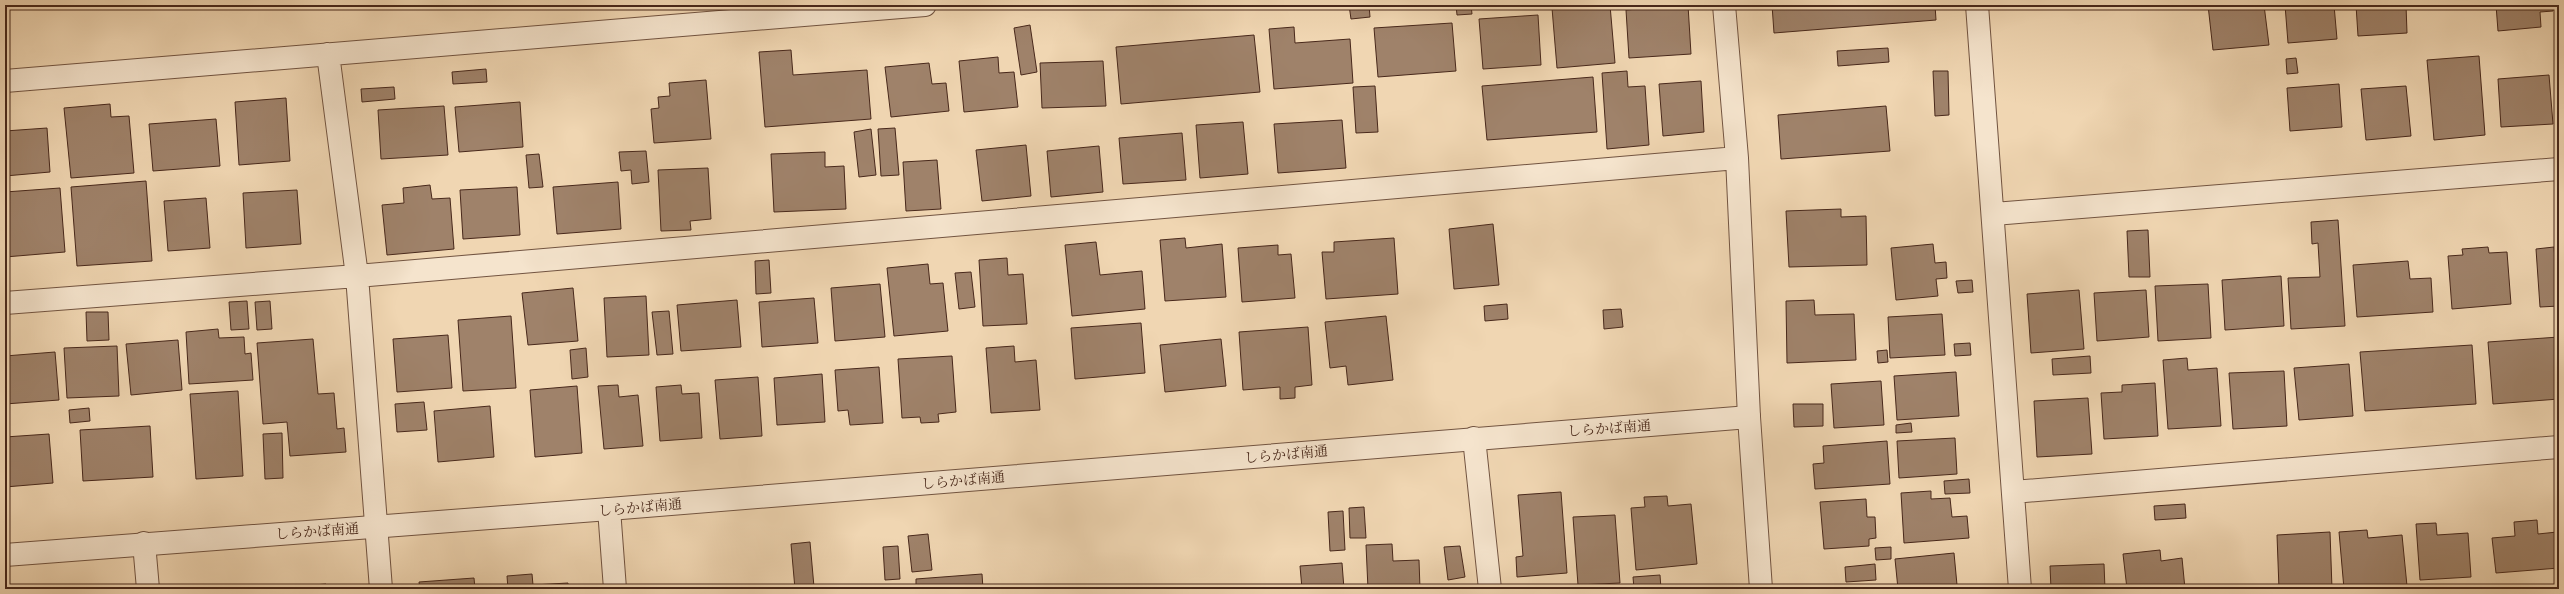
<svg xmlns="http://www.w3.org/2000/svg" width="2564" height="594" viewBox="0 0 2564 594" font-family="'IM FELL Great Primer','Noto Serif JP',serif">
	<rect width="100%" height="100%" fill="#f0d6b2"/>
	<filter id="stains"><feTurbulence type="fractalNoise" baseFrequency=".005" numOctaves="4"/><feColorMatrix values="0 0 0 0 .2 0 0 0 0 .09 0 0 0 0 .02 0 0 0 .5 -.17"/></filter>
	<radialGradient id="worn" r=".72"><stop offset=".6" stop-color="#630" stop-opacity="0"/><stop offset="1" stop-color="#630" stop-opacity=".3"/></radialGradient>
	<path fill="#9f826a" stroke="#48281b" d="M 1349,5 L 1369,5 L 1370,17 L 1351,19 Z
		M 1456,5 L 1471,5 L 1472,14 L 1457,15 Z
		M 1610,5 L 1615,63 L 1557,68 L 1552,8 Z
		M 1688,5 L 1691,54 L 1629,58 L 1626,10 Z
		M 1772,5 L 1935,5 L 1936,20 L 1774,33 Z
		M 2208,5 L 2264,5 L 2269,45 L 2213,50 Z
		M 2285,5 L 2334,5 L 2337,39 L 2288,43 Z
		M 2356,5 L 2406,5 L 2407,33 L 2358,36 Z
		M 2496,5 L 2553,5 L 2553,11 L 2540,12 L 2541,27 L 2498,31 Z
		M 1538,15 L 1541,65 L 1483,69 L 1479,19 Z
		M 1452,23 L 1456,71 L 1378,77 L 1374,28 Z
		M 1030,25 L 1037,72 L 1021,75 L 1014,28 Z
		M 1294,27 L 1295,43 L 1350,39 L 1353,83 L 1274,89 L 1269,29 Z
		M 1254,35 L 1260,92 L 1121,104 L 1116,47 Z
		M 1888,48 L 1889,62 L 1838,66 L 1837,51 Z
		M 791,50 L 793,75 L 867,70 L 871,119 L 765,127 L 759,52 Z
		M 2479,56 L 2485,135 L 2434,140 L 2427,60 Z
		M 998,57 L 999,73 L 1014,72 L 1018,107 L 964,112 L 959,61 Z
		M 2296,58 L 2298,73 L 2287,74 L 2286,59 Z
		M 1103,61 L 1106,106 L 1042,108 L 1040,63 Z
		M 929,63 L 932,84 L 946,83 L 949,111 L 891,117 L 885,67 Z
		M 486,69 L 487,82 L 453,84 L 452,72 Z
		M 1627,71 L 1628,87 L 1645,86 L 1649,145 L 1607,149 L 1602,73 Z
		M 1933,71 L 1948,71 L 1949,115 L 1935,116 Z
		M 2549,75 L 2553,124 L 2501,127 L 2498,79 Z
		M 1593,77 L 1597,132 L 1487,140 L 1482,86 Z
		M 706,80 L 711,139 L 654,143 L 651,109 L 659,108 L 658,97 L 670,96 L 669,83 Z
		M 1701,81 L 1704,132 L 1663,136 L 1659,84 Z
		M 2339,84 L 2342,127 L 2290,131 L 2287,88 Z
		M 1375,86 L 1378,132 L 1356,133 L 1353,87 Z
		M 2406,86 L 2411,136 L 2366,140 L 2361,89 Z
		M 394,87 L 395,99 L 362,102 L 361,89 Z
		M 286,98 L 290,161 L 239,165 L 235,102 Z
		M 520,102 L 523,147 L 459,152 L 455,107 Z
		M 110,104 L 111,117 L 129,116 L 134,173 L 71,178 L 64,108 Z
		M 444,106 L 448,155 L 381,159 L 378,110 Z
		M 1886,106 L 1890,151 L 1781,159 L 1778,115 Z
		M 216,119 L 220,166 L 153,171 L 149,124 Z
		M 1342,120 L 1346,168 L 1278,173 L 1274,124 Z
		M 1243,122 L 1248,174 L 1200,178 L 1196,125 Z
		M 47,128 L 50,172 L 5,176 L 5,131 Z
		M 895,128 L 899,175 L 881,176 L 878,129 Z
		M 871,129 L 876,175 L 859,177 L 854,132 Z
		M 1182,133 L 1186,180 L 1123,184 L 1119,138 Z
		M 1026,145 L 1031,196 L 982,201 L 976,150 Z
		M 1099,146 L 1103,192 L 1051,197 L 1047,151 Z
		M 646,151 L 649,182 L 632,184 L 631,170 L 621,171 L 619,152 Z
		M 825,152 L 825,167 L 844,166 L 846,209 L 774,212 L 771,154 Z
		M 539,154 L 543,187 L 529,188 L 526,155 Z
		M 937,160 L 941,209 L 906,211 L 903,162 Z
		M 708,168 L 711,219 L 690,221 L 691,230 L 661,231 L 658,170 Z
		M 146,181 L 152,261 L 77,266 L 71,187 Z
		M 618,182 L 621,229 L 557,234 L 553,187 Z
		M 430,185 L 432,199 L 450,198 L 454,249 L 387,255 L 382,205 L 404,203 L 403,188 Z
		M 517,187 L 520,235 L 463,239 L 460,190 Z
		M 60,188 L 65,252 L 5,257 L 5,192 Z
		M 297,190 L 301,244 L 246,248 L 243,193 Z
		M 206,198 L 210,248 L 168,251 L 164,201 Z
		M 1841,209 L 1841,217 L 1866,216 L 1867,265 L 1789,267 L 1786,211 Z
		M 2338,220 L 2345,326 L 2291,329 L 2288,278 L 2320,277 L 2318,243 L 2312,244 L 2311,222 Z
		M 1493,224 L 1499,285 L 1454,289 L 1449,229 Z
		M 2148,230 L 2150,277 L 2129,277 L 2127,231 Z
		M 1185,238 L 1186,248 L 1222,244 L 1226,297 L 1165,301 L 1160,240 Z
		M 1394,238 L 1398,294 L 1326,299 L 1322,252 L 1334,252 L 1334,242 Z
		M 1096,242 L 1100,275 L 1142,271 L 1145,309 L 1072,316 L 1065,245 Z
		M 1933,244 L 1935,263 L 1946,262 L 1947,278 L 1936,279 L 1938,296 L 1896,300 L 1891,248 Z
		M 1278,245 L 1278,255 L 1291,254 L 1295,298 L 1242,302 L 1238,248 Z
		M 2488,247 L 2489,253 L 2507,252 L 2511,304 L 2452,309 L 2448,256 L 2463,255 L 2462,249 Z
		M 2554,247 L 2555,259 L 2559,259 L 2559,306 L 2540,307 L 2536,249 Z
		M 1007,258 L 1008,275 L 1023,274 L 1027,324 L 983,326 L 979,260 Z
		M 769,260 L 771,293 L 756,294 L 755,261 Z
		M 2408,261 L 2410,279 L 2431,278 L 2433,312 L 2357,317 L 2353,265 Z
		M 928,264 L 930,284 L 943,283 L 948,331 L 894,336 L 887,268 Z
		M 971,272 L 975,307 L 959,309 L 955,273 Z
		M 2281,276 L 2284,326 L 2225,330 L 2222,280 Z
		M 1972,280 L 1973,292 L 1958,293 L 1956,281 Z
		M 880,284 L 885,337 L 835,341 L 831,288 Z
		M 2208,284 L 2211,338 L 2158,341 L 2155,286 Z
		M 573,288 L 578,341 L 528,345 L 522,293 Z
		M 2079,290 L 2084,349 L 2031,353 L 2027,294 Z
		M 2146,290 L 2149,337 L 2097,341 L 2094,293 Z
		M 646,296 L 649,355 L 607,357 L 604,298 Z
		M 814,298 L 818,343 L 762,347 L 759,302 Z
		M 737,300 L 741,347 L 681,351 L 677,305 Z
		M 1814,300 L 1815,315 L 1854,314 L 1856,360 L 1787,363 L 1786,301 Z
		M 247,301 L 249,329 L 231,330 L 229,302 Z
		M 270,301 L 272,329 L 257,330 L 255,302 Z
		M 1507,304 L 1508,319 L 1485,321 L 1484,306 Z
		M 1621,309 L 1623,327 L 1604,329 L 1603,310 Z
		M 669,311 L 673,354 L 657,355 L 652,312 Z
		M 86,312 L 108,312 L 109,340 L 87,341 Z
		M 1942,314 L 1945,355 L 1890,358 L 1888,317 Z
		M 511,316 L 516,388 L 463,391 L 458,320 Z
		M 1386,316 L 1393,380 L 1348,385 L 1346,366 L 1330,368 L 1325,322 Z
		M 1141,323 L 1145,373 L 1075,379 L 1071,328 Z
		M 1308,327 L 1312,385 L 1295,387 L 1295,398 L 1280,399 L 1280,387 L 1243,390 L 1239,332 Z
		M 218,329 L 219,338 L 244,337 L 245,354 L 251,353 L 253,380 L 189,384 L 186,332 Z
		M 448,335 L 452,388 L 397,392 L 393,339 Z
		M 2559,337 L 2559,399 L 2493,404 L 2488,342 Z
		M 313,339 L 318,394 L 334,393 L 337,429 L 344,428 L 346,452 L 290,456 L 287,422 L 263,424 L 257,343 Z
		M 1221,339 L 1226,386 L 1165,392 L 1160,345 Z
		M 178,340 L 182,390 L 131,395 L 126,344 Z
		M 1970,343 L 1971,355 L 1955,356 L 1954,344 Z
		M 2472,345 L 2476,404 L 2365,411 L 2360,352 Z
		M 117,346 L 119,396 L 67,398 L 64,348 Z
		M 1014,346 L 1015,362 L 1036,360 L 1040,410 L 991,413 L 986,348 Z
		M 586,348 L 588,377 L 572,379 L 570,350 Z
		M 1887,350 L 1888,362 L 1878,363 L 1877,351 Z
		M 55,352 L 59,400 L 5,404 L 5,356 Z
		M 952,356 L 956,412 L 938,414 L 939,422 L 921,423 L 920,417 L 902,418 L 898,359 Z
		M 2090,356 L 2091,373 L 2053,375 L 2052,359 Z
		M 2187,358 L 2188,370 L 2217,368 L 2221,426 L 2168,429 L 2163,360 Z
		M 2349,364 L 2353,416 L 2299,420 L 2294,368 Z
		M 879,367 L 883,423 L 850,425 L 848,410 L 838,411 L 835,370 Z
		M 2284,371 L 2287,426 L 2233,429 L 2229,373 Z
		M 1956,372 L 1959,416 L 1897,420 L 1894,376 Z
		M 822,374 L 825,422 L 777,425 L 774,378 Z
		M 758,377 L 762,436 L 720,439 L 715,380 Z
		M 1881,381 L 1884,425 L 1834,428 L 1831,384 Z
		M 2155,383 L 2158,436 L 2104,439 L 2101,393 L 2122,392 L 2122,385 Z
		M 618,385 L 619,397 L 638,395 L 643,446 L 604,449 L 598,386 Z
		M 681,385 L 682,394 L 699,393 L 702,438 L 660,441 L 656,387 Z
		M 577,386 L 582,453 L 535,457 L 530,390 Z
		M 238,391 L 243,476 L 196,479 L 190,394 Z
		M 2088,398 L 2092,454 L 2037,457 L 2034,401 Z
		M 424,402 L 427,430 L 397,432 L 395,404 Z
		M 1793,404 L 1823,404 L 1823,426 L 1794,427 Z
		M 490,406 L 494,457 L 438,462 L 434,411 Z
		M 89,408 L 90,421 L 70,423 L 69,410 Z
		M 1911,423 L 1912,432 L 1896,433 L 1896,425 Z
		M 150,426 L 153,477 L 83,481 L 80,430 Z
		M 282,433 L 283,478 L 265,479 L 263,434 Z
		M 49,434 L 53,483 L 5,487 L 5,437 Z
		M 1955,438 L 1957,474 L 1899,478 L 1897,441 Z
		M 1887,441 L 1890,484 L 1815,489 L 1813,464 L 1824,463 L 1823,446 Z
		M 1969,479 L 1970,493 L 1945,494 L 1944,481 Z
		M 1931,491 L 1931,499 L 1950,498 L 1952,517 L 1967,516 L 1969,538 L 1904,543 L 1901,493 Z
		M 1561,492 L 1567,573 L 1517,577 L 1516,557 L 1523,556 L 1518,495 Z
		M 1667,496 L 1668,506 L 1691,504 L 1697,564 L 1636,570 L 1631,508 L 1645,507 L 1644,497 Z
		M 1866,499 L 1867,517 L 1875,517 L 1876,538 L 1869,539 L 1869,546 L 1824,549 L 1820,502 Z
		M 2185,504 L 2186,518 L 2155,520 L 2154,506 Z
		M 1364,507 L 1366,538 L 1350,538 L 1349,508 Z
		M 1343,511 L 1345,550 L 1330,551 L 1328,512 Z
		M 1615,515 L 1620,583 L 1578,585 L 1573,517 Z
		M 2537,520 L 2538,534 L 2557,532 L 2559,568 L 2496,573 L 2492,538 L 2515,536 L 2514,522 Z
		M 2436,523 L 2437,535 L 2468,533 L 2471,577 L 2420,580 L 2416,524 Z
		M 2367,530 L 2368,538 L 2402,535 L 2407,586 L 2344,589 L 2339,532 Z
		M 2330,532 L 2332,589 L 2279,589 L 2277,535 Z
		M 928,534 L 932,570 L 912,572 L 908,536 Z
		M 810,542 L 814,587 L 795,589 L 791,544 Z
		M 1392,544 L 1393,561 L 1419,560 L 1420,589 L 1368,589 L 1366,545 Z
		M 898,546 L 900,579 L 885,580 L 883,547 Z
		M 1460,546 L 1465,577 L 1448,580 L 1444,547 Z
		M 1891,547 L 1891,559 L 1876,560 L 1875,548 Z
		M 2160,550 L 2161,561 L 2182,558 L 2185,589 L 2127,589 L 2123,554 Z
		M 1954,553 L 1957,585 L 1943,586 L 1944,589 L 1898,589 L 1895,559 Z
		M 1342,563 L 1344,589 L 1302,589 L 1300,566 Z
		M 1875,564 L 1876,580 L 1846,582 L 1845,567 Z
		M 2104,564 L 2105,589 L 2051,589 L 2050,566 Z
		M 532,574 L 533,585 L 568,583 L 568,589 L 508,589 L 507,576 Z
		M 982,574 L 983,589 L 916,589 L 916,579 Z
		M 1660,575 L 1661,589 L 1634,589 L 1633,577 Z
		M 474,578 L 475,589 L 420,589 L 419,582 Z
		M 326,584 L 326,589 L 274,589 L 274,588 Z"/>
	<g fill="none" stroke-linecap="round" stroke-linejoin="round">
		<defs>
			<path id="minor" d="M 1724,5 L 1737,158 L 1749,417
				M 1977,5 L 2020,589
				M 328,54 L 357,276 L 381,589
				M 5,81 L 925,5
				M 1994,214 L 2559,169
				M 5,303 L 357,276 L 1737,158
				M 1474,438 L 1490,589
				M 2013,492 L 2559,447
				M 609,509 L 615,589
				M 144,543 L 148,589"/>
			<path id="tertiary" d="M 5,555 L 609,509 L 1749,417 L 1761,589"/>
		</defs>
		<use href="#minor" stroke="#725441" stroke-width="24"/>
		<use href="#tertiary" stroke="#725441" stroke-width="24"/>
		<use href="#minor" stroke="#f5e4cd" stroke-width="22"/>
		<use href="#tertiary" stroke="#f5e4cd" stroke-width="22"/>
	</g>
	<g text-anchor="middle" stroke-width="4" stroke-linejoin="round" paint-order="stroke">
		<g font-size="14" fill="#48281b" stroke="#f5e4cd">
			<text transform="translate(1609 428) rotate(-4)" y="5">しらかば南通</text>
			<text transform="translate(1286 454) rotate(-5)" y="5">しらかば南通</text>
			<text transform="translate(963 480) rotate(-5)" y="5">しらかば南通</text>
			<text transform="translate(640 507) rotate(-5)" y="5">しらかば南通</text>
			<text transform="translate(317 531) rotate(-4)" y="5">しらかば南通</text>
		</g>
	</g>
	<rect width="2564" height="594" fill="none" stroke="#f0d6b2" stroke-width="20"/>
	<rect x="6" y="6" width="2552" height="582" fill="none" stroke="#48281b" stroke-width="2"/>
	<rect x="10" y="10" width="2544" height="574" fill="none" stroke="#48281b"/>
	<rect width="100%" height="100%" filter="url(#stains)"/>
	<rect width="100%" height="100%" fill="url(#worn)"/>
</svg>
